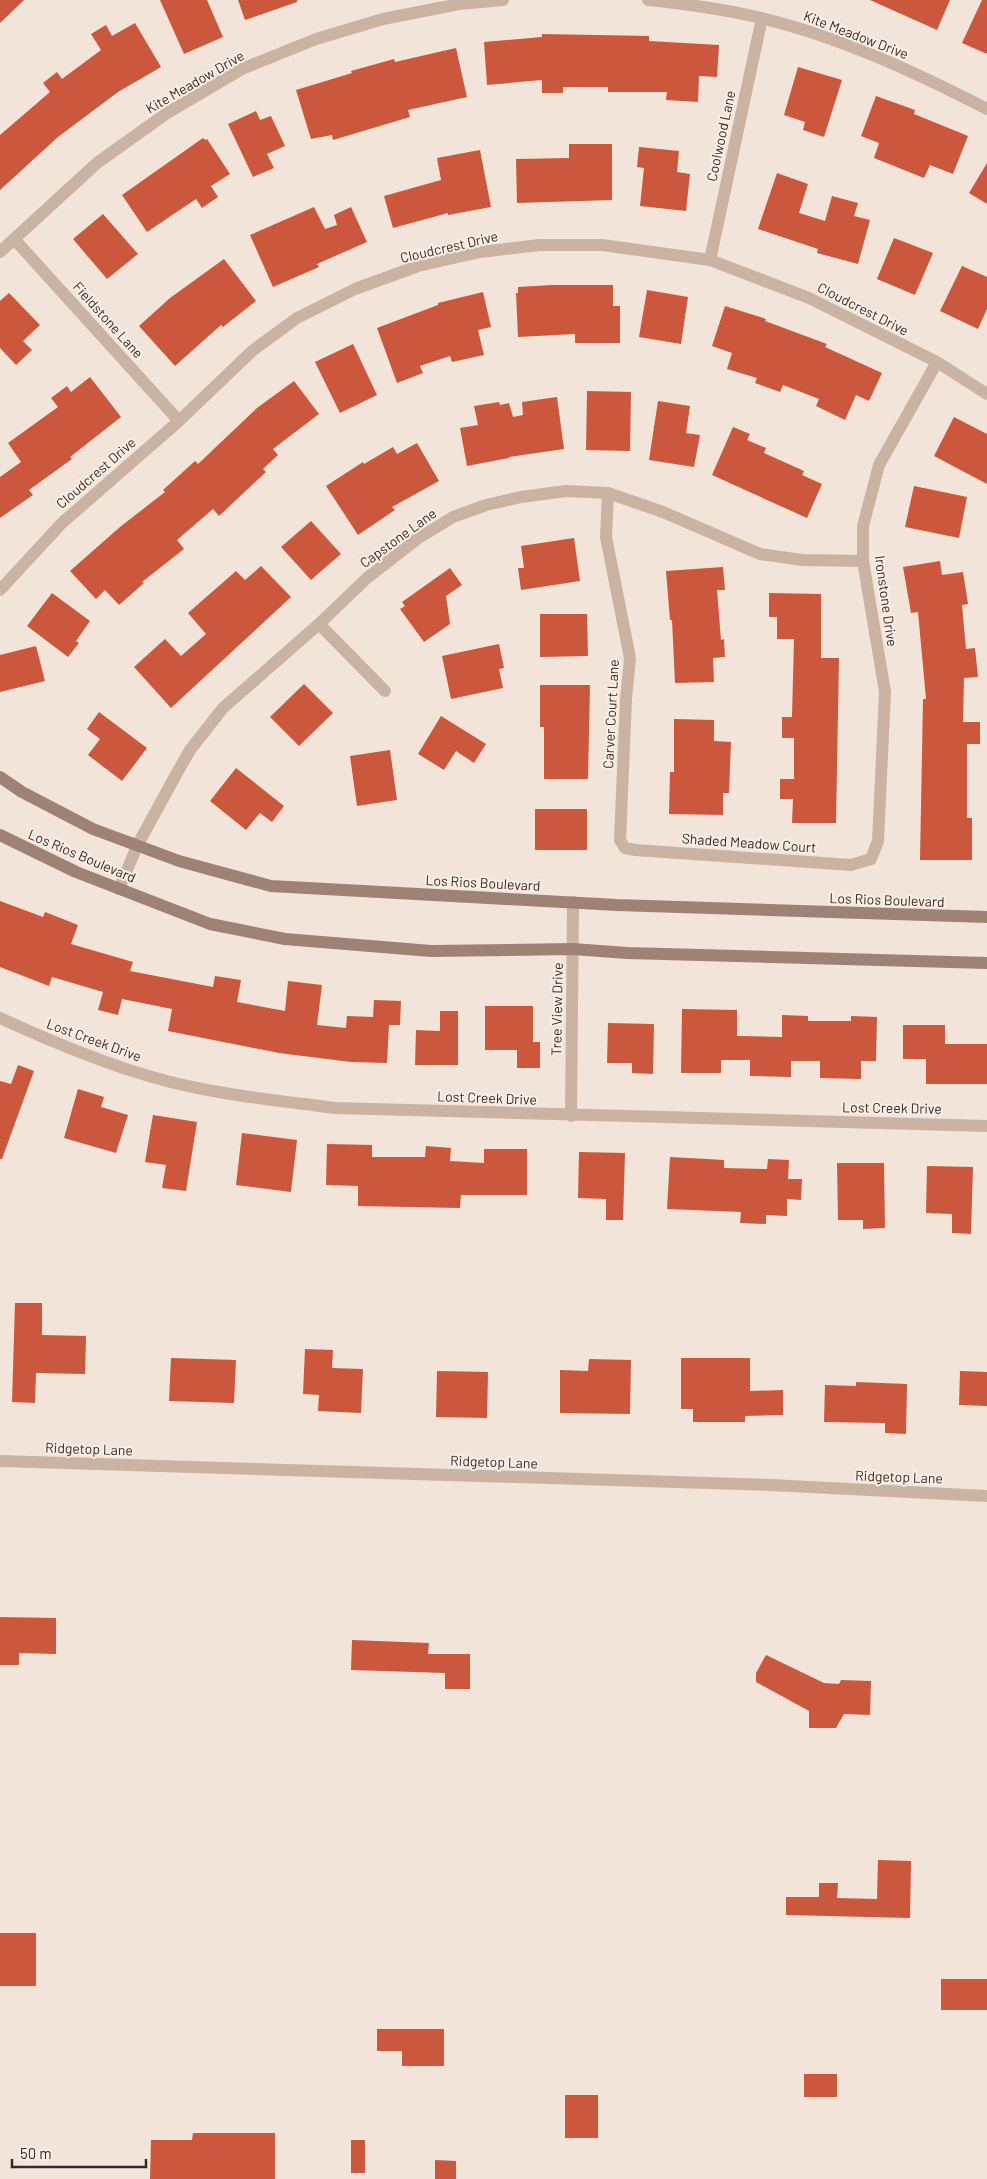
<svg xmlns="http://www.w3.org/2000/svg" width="987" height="2179" viewBox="0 0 987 2179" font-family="Barlow,sans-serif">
	<rect width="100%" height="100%" fill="#f2e4d8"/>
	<path fill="#cb573d" d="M 0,0 L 24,0 L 0,23 Z
		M 160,0 L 207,0 L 223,37 L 184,54 Z
		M 238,0 L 297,0 L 297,2 L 245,20 Z
		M 870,0 L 950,0 L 937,30 Z
		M 982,0 L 987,0 L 987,54 L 962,43 Z
		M 135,23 L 161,67 L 118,92 L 58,137 L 0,190 L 0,135 L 50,92 L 43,83 L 57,72 L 62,79 L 101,50 L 91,34 L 106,25 L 112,36 Z
		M 542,34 L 649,36 L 649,41 L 719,45 L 717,77 L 699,76 L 698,102 L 666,100 L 667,92 L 608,92 L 608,87 L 563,87 L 563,93 L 542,93 L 542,80 L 487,85 L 484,42 L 542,37 Z
		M 456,48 L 467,97 L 408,110 L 410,117 L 333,140 L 332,135 L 311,139 L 296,90 L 352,73 L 351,71 L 394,59 L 395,62 Z
		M 798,67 L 842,80 L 824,137 L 803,130 L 805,122 L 784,115 Z
		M 876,96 L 915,110 L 914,114 L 968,136 L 953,174 L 930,165 L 924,178 L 874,158 L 879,143 L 861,136 Z
		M 256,111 L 260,120 L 271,116 L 285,146 L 267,154 L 274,168 L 253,177 L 228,124 Z
		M 203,138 L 205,140 L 207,139 L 230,174 L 211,186 L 218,197 L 202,208 L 196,199 L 147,232 L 122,195 Z
		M 569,144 L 612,144 L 612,200 L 517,203 L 516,159 L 569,158 Z
		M 639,147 L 679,151 L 677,172 L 690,174 L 686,211 L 640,206 L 644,168 L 637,167 Z
		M 480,150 L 491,207 L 448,215 L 448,213 L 393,228 L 384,196 L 441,180 L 437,158 Z
		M 987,163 L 987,204 L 969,193 Z
		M 777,173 L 808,184 L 799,213 L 825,221 L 832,196 L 858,203 L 854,216 L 870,220 L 858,264 L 817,253 L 818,249 L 758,229 Z
		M 314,207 L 325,229 L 337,225 L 334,215 L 351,207 L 367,242 L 317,264 L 319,267 L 273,287 L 250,235 Z
		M 103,214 L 138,254 L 107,279 L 73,239 Z
		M 894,238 L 933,253 L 915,295 L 877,279 Z
		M 224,259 L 256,301 L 223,327 L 221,325 L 175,366 L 139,326 L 170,298 Z
		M 962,266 L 987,277 L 987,309 L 978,329 L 940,311 Z
		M 552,285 L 613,285 L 613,306 L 620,306 L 620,343 L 575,343 L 575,334 L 518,337 L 516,293 L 518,293 L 518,287 Z
		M 647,290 L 688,297 L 681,344 L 639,337 Z
		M 483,292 L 491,327 L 478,330 L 484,355 L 452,362 L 450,356 L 420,366 L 423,373 L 397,383 L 377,328 L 438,305 L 438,303 Z
		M 9,293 L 40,325 L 23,341 L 32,350 L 16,365 L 0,348 L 0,301 Z
		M 725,306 L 766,319 L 765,321 L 827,344 L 825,347 L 882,373 L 869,401 L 856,395 L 845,420 L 816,406 L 819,399 L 783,385 L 780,392 L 755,383 L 757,378 L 727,369 L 732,353 L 712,346 Z
		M 353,344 L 377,395 L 340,413 L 315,362 Z
		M 90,377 L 121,417 L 70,457 L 72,459 L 29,490 L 33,495 L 0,518 L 0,477 L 21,462 L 8,443 L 58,407 L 51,398 L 67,386 L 71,392 Z
		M 294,381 L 319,414 L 273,449 L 278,455 L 263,469 L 266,472 L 219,516 L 213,509 L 177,540 L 184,549 L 142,582 L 144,583 L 119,605 L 105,590 L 96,599 L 70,571 L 120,527 L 165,492 L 163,490 L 195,461 L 198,464 L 257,408 Z
		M 587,391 L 631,392 L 630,451 L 586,450 Z
		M 557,397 L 564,449 L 509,457 L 509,458 L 467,466 L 460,428 L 478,425 L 474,406 L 499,402 L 500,405 L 509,403 L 513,417 L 523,415 L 522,402 Z
		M 658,401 L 690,406 L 686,433 L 700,435 L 694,467 L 649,460 Z
		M 954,417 L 987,434 L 987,484 L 934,456 Z
		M 733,427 L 750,434 L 747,440 L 766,448 L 764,453 L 804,471 L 802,475 L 822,484 L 807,518 L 712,475 Z
		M 417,443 L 439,481 L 392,507 L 395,510 L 358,535 L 326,486 L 363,462 L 364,464 L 393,447 L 397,454 Z
		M 914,486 L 967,497 L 959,538 L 905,527 Z
		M 311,521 L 341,554 L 311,580 L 281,547 Z
		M 574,538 L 580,581 L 521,590 L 518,568 L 524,568 L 521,546 Z
		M 940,561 L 942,575 L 963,572 L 968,604 L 962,605 L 966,649 L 975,648 L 978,677 L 964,678 L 963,722 L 980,722 L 980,744 L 967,744 L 967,818 L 972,818 L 972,860 L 920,860 L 923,699 L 926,699 L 918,612 L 911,613 L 903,567 Z
		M 261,566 L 291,597 L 171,708 L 134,667 L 165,639 L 181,656 L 206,634 L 188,613 L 236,571 L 245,580 Z
		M 723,567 L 725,590 L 717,590 L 721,640 L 724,639 L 725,657 L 713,658 L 714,682 L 675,683 L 672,620 L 670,620 L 666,571 Z
		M 450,568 L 462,585 L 446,596 L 450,624 L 424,642 L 400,609 L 405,606 L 402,602 Z
		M 52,593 L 90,621 L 76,641 L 79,643 L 68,657 L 27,626 Z
		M 769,593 L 821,594 L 821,658 L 839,658 L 836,823 L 792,823 L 793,799 L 780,799 L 780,779 L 794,779 L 794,738 L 782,738 L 782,717 L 792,717 L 794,639 L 777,639 L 777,617 L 769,617 Z
		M 540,614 L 587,614 L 588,656 L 540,657 Z
		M 499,644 L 504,668 L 499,669 L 503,688 L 451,699 L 442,656 Z
		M 36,646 L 45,681 L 0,692 L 0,655 Z
		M 304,684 L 333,713 L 299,746 L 270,717 Z
		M 540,685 L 590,685 L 588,779 L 544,779 L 544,727 L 540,727 Z
		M 99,712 L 147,748 L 122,781 L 88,755 L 100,739 L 87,729 Z
		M 441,716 L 486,744 L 474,763 L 456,751 L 444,770 L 418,754 Z
		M 674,719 L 714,720 L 714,741 L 731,742 L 729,793 L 723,793 L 723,815 L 669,814 L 670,772 L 674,772 Z
		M 390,750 L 397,800 L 357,806 L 350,756 Z
		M 236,768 L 284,806 L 272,822 L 260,813 L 246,830 L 210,801 Z
		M 535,809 L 587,809 L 587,850 L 535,850 Z
		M 0,901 L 43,917 L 45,912 L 78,925 L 71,944 L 133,962 L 130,971 L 213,987 L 215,976 L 241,980 L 237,1002 L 285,1011 L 288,981 L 322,985 L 317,1025 L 346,1028 L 347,1016 L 373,1017 L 374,1000 L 401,1001 L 400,1025 L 389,1025 L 387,1063 L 351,1062 L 279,1053 L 168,1031 L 172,1009 L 122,999 L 118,1015 L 98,1010 L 103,992 L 52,977 L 49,986 L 0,967 Z
		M 485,1006 L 533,1006 L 533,1042 L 540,1042 L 540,1068 L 517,1068 L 517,1050 L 485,1050 Z
		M 682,1009 L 737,1010 L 737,1036 L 782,1037 L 782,1015 L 808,1016 L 808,1021 L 851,1021 L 851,1016 L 877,1017 L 876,1061 L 861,1061 L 861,1079 L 820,1078 L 820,1061 L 791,1061 L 791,1077 L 750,1076 L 750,1060 L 721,1060 L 721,1073 L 681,1073 Z
		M 440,1011 L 458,1011 L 458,1065 L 415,1065 L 416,1030 L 440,1031 Z
		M 608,1023 L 654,1024 L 653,1074 L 632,1073 L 632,1063 L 607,1063 Z
		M 903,1025 L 945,1025 L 945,1044 L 987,1044 L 987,1084 L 926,1084 L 926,1059 L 903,1059 Z
		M 18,1065 L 34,1071 L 2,1159 L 0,1159 L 0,1081 L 11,1084 Z
		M 78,1089 L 104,1097 L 101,1107 L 128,1115 L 116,1153 L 64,1138 Z
		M 153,1115 L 197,1122 L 186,1191 L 162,1188 L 166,1165 L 145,1162 Z
		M 242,1133 L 297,1140 L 291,1192 L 236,1185 Z
		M 327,1144 L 372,1145 L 372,1157 L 425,1157 L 426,1146 L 451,1148 L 450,1161 L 484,1163 L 484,1149 L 527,1149 L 527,1195 L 461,1195 L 460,1208 L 358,1206 L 358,1186 L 326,1185 Z
		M 579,1152 L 625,1153 L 623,1220 L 606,1220 L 606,1199 L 578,1198 Z
		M 670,1157 L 724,1160 L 724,1168 L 767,1169 L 768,1159 L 789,1160 L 788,1179 L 802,1179 L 801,1200 L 787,1199 L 787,1216 L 766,1215 L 766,1224 L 740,1223 L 741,1212 L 667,1209 Z
		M 837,1163 L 884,1163 L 885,1228 L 863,1229 L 863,1220 L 838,1220 Z
		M 927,1166 L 973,1167 L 971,1234 L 952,1233 L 952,1214 L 926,1213 Z
		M 15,1303 L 42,1303 L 42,1335 L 86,1336 L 85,1374 L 36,1373 L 35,1403 L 12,1402 Z
		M 305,1349 L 333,1350 L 332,1368 L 363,1369 L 361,1413 L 318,1411 L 319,1395 L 303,1394 Z
		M 171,1358 L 236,1360 L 234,1403 L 169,1401 Z
		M 681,1358 L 750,1358 L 750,1391 L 783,1390 L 783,1415 L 745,1416 L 745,1422 L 693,1422 L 693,1409 L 681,1409 Z
		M 589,1359 L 631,1360 L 630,1414 L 560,1413 L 560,1370 L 588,1371 Z
		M 437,1371 L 488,1372 L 487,1418 L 436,1417 Z
		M 960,1371 L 987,1372 L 987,1406 L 959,1405 Z
		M 856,1382 L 907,1384 L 906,1434 L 885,1433 L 885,1423 L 824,1422 L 825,1385 L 856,1386 Z
		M 0,1617 L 56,1618 L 56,1654 L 19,1653 L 19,1665 L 0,1665 Z
		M 352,1640 L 429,1643 L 428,1654 L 470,1654 L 470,1689 L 445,1689 L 445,1673 L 351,1670 Z
		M 766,1655 L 824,1683 L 839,1684 L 841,1680 L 871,1681 L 870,1715 L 844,1714 L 836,1728 L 809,1728 L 809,1711 L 756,1682 L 756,1673 Z
		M 878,1860 L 911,1861 L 910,1918 L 786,1915 L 786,1897 L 819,1897 L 819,1883 L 838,1883 L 837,1898 L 877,1899 Z
		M 0,1933 L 36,1933 L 36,1986 L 0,1986 Z
		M 941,1979 L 987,1979 L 987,2010 L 941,2010 Z
		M 377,2029 L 444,2029 L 444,2066 L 402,2066 L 402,2051 L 377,2051 Z
		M 804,2074 L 837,2074 L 837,2097 L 804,2097 Z
		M 565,2095 L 598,2095 L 598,2138 L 565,2138 Z
		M 193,2133 L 275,2133 L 275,2179 L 150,2179 L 151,2140 L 192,2140 Z
		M 351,2140 L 365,2140 L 365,2173 L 351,2173 Z
		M 435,2160 L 456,2161 L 456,2179 L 435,2179 Z"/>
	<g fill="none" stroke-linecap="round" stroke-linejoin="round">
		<path stroke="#cbb3a4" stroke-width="12" d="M 648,0 C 686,4 724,9 761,18 C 838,36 917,73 987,109
			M 15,240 L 179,421
			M 0,252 L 97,163 L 167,113 L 242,69 L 316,39 L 383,19 L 459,4 L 503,0
			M 710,260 L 762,18
			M 608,493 L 606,537 L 630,658 L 626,699 L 620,840 L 625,848 L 635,850 L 851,865 L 871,859 L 878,841 L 885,692 L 863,561 L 863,526 L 879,465 L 937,362
			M 0,590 L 62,523 L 179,421 L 252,351 L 297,318 L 355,289 L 418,266 L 480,252 L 539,245 L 602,245 L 710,260 L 809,298 L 937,362 L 987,394
			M 319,624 L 385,691
			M 119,889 L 138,844 L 178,771 L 190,750 L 223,708 L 319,624 L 367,578 L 417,539 L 453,517 L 486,505 L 521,497 L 566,491 L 608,493 L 663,512 L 760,554 L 802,560 L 863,561
			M 0,1018 C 50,1041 99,1062 152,1077 C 210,1094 275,1100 335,1108 L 987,1126
			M 571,1116 L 573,902
			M 0,1461 L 771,1485 L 987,1496"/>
		<path stroke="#9e8275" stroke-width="12" d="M 0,777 L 22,792 L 93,829 L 179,861 L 271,886 L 617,905 L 987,917
			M 0,835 L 76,872 L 210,924 L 285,939 L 431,951 L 573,949 L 627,953 L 987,963"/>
	</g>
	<g text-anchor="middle" stroke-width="4" stroke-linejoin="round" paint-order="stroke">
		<g font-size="14" fill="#362a26" stroke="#faefe5">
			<text transform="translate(856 35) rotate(21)" y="5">Kite Meadow Drive</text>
			<text transform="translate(195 82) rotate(-30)" y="5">Kite Meadow Drive</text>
			<text transform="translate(721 136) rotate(-78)" y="5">Coolwood Lane</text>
			<text transform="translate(449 247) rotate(-13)" y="5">Cloudcrest Drive</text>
			<text transform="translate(863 309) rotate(27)" y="5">Cloudcrest Drive</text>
			<text transform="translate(108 320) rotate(48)" y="5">Fieldstone Lane</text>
			<text transform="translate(96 473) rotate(-41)" y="5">Cloudcrest Drive</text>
			<text transform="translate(398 538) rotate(-36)" y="5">Capstone Lane</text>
			<text transform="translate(886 601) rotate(82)" y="5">Ironstone Drive</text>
			<text transform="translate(611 714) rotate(-87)" y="5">Carver Court Lane</text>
			<text transform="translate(749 843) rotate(4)" y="5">Shaded Meadow Court</text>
			<text transform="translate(82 856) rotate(23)" y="5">Los Rios Boulevard</text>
			<text transform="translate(483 883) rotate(3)" y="5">Los Rios Boulevard</text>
			<text transform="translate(887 900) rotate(2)" y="5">Los Rios Boulevard</text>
			<text transform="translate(557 1009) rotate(-89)" y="5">Tree View Drive</text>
			<text transform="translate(94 1040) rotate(20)" y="5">Lost Creek Drive</text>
			<text transform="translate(487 1098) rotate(2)" y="5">Lost Creek Drive</text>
			<text transform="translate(892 1108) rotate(1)" y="5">Lost Creek Drive</text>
			<text transform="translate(89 1449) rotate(2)" y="5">Ridgetop Lane</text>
			<text transform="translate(494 1462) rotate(2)" y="5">Ridgetop Lane</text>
			<text transform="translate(899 1477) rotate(2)" y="5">Ridgetop Lane</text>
		</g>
	</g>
	<path d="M12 2159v8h134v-8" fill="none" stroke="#362a26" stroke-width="2.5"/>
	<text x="20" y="2159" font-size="15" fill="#362a26" stroke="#faefe5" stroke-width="4" paint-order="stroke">50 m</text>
</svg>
